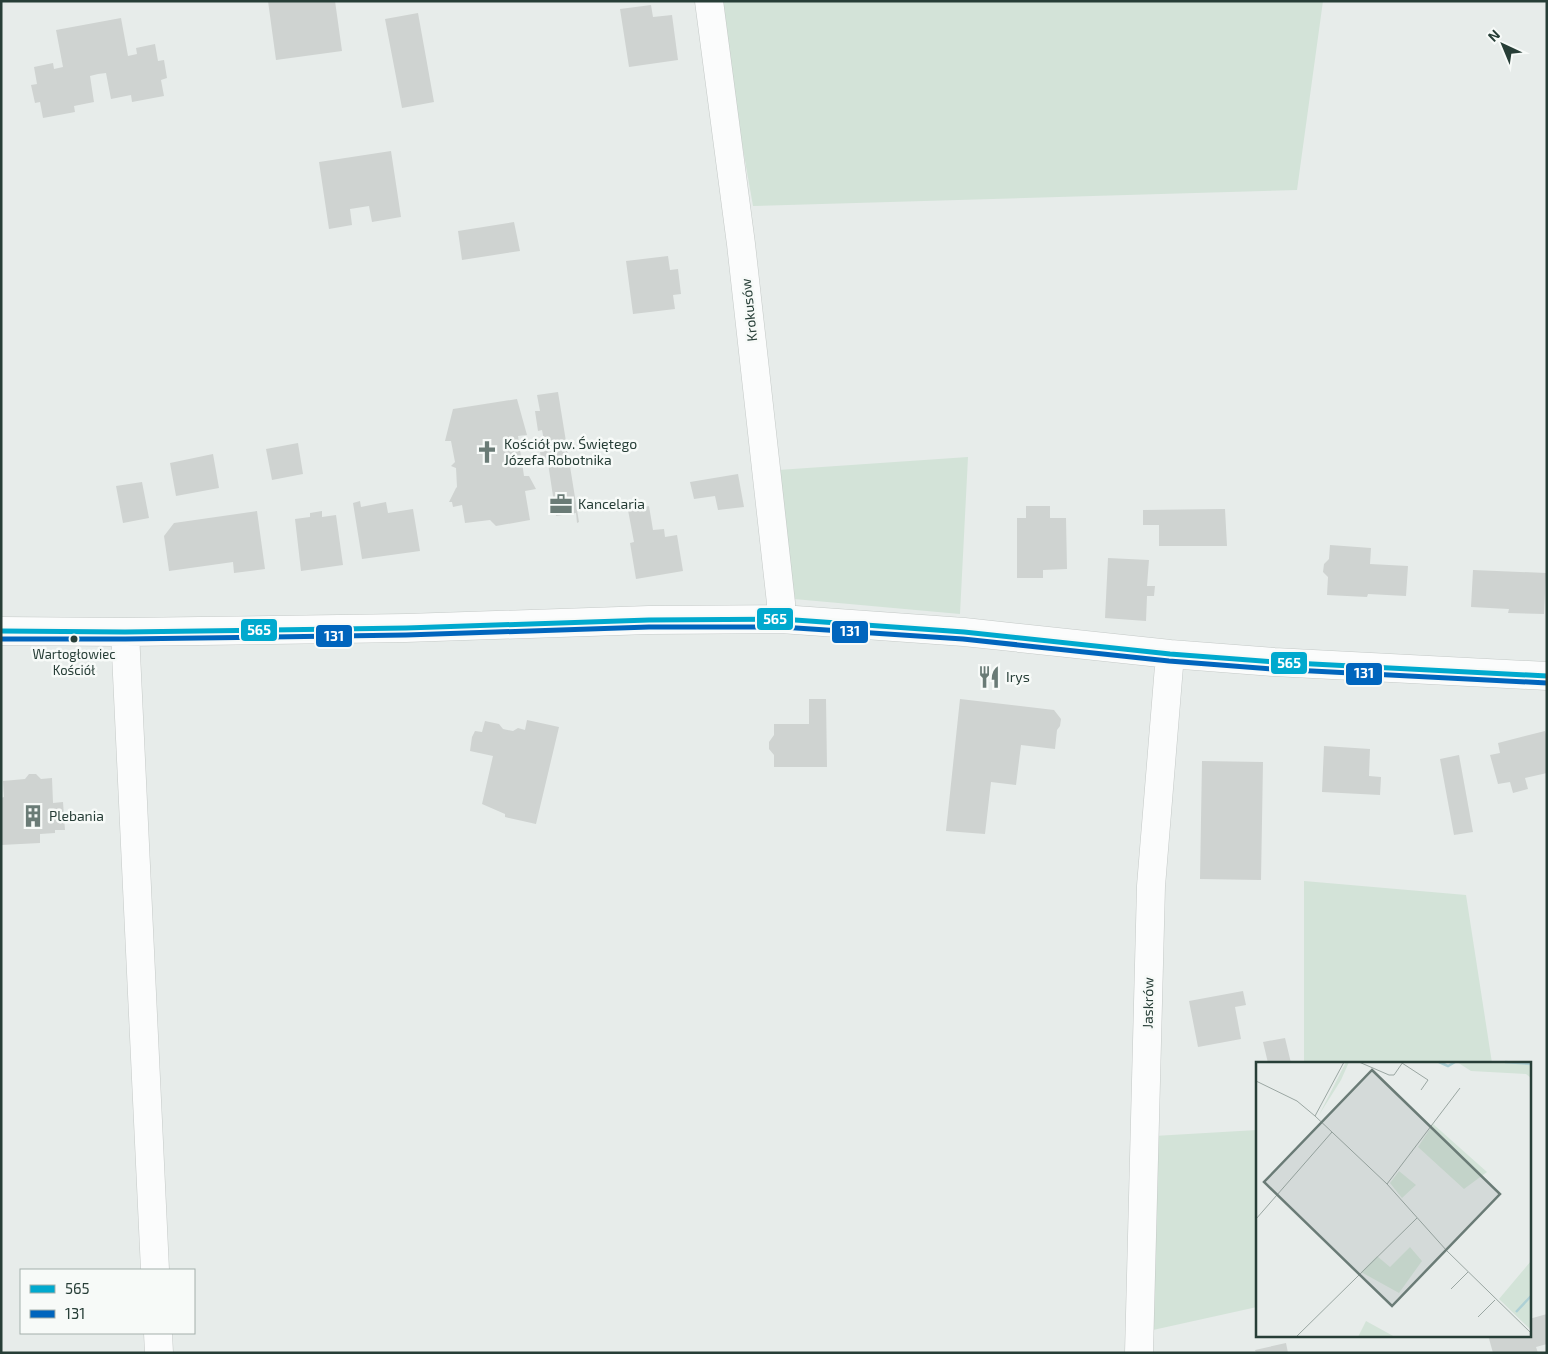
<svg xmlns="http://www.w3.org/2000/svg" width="1548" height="1354" viewBox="0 0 1548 1354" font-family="'Exo 2',sans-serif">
	<rect width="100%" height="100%" fill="#e7ecea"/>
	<path fill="#d3e3d8" d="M 717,1 L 1323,1 L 1297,190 L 753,206 Z
		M 968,457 L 960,614 L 794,599 L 778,470 Z
		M 1304,881 L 1466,895 L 1492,1063 L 1304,1063 Z
		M 1257,1130 L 1257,1307 L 1153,1330 L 1154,1136 Z"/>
	<path fill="#cfd3d1" d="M 268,1 L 335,1 L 342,51 L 276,60 Z
		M 651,5 L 653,17 L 672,15 L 678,60 L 629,67 L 620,9 Z
		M 418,13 L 434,102 L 402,108 L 385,19 Z
		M 121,18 L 128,56 L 137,54 L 136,48 L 155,44 L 158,61 L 164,60 L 167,78 L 161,80 L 164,96 L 132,102 L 131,95 L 111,99 L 106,73 L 98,74 L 90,76 L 94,102 L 74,106 L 75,112 L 43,118 L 40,102 L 35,103 L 31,85 L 37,84 L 34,67 L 53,63 L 54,69 L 63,67 L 56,30 Z
		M 391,151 L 401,217 L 372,222 L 369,206 L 350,209 L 352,225 L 329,229 L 319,162 Z
		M 514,222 L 520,251 L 462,260 L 458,231 Z
		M 668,256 L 670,270 L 678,269 L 681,294 L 673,295 L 675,309 L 633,314 L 626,261 Z
		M 558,392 L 579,522 L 577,523 L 576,513 L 556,516 L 548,463 L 542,464 L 540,452 L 546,451 L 542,430 L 538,431 L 535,411 L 540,411 L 537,395 Z
		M 517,399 L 527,435 L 518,436 L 524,476 L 529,476 L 536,489 L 525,491 L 530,520 L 496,526 L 490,520 L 465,523 L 462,505 L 453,507 L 452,502 L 449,502 L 456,488 L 457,487 L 456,468 L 451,466 L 455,462 L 451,441 L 445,441 L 453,409 Z
		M 298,443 L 303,474 L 272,480 L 266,449 Z
		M 213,454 L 219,488 L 176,496 L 170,463 Z
		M 738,474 L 744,507 L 718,510 L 715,496 L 694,499 L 690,482 Z
		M 142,482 L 149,518 L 123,523 L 116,486 Z
		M 360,501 L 361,507 L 386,502 L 388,513 L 413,509 L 420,551 L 362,559 L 353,503 Z
		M 649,506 L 653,530 L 664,529 L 665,537 L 677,535 L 683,571 L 636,579 L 630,543 L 634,542 L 628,510 Z
		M 1026,506 L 1050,506 L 1050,518 L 1066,518 L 1067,569 L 1043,570 L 1043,578 L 1017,578 L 1017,518 L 1026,518 Z
		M 1225,509 L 1227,546 L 1159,546 L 1159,525 L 1143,525 L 1143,510 Z
		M 257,511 L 265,569 L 234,573 L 233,562 L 169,571 L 164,536 L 174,523 Z
		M 322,511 L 322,517 L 336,515 L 343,565 L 301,571 L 295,519 L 310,517 L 310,513 Z
		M 1330,545 L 1371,548 L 1370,564 L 1408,566 L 1406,596 L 1368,594 L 1367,597 L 1327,595 L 1328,577 L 1323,572 L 1324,564 L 1329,559 Z
		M 1108,558 L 1149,560 L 1147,586 L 1155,586 L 1154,596 L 1147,596 L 1146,621 L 1105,618 Z
		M 1473,570 L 1546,573 L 1544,614 L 1508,613 L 1509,609 L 1471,607 Z
		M 809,699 L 826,699 L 827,767 L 774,767 L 774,755 L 769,749 L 769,742 L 774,735 L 774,724 L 809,724 Z
		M 960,699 L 1054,710 L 1061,719 L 1060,726 L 1057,730 L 1055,749 L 1021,745 L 1016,785 L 991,782 L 985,834 L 946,831 Z
		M 527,720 L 559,727 L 536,824 L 505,817 L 505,814 L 482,804 L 493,756 L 470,751 L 472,737 L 475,731 L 482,732 L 485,721 L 499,724 L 503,729 L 513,731 L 518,728 L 525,730 Z
		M 1545,731 L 1547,737 L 1547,773 L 1525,778 L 1528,789 L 1513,793 L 1510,782 L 1498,784 L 1490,755 L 1500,753 L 1498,743 Z
		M 1324,746 L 1370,749 L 1369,776 L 1381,777 L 1380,795 L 1322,792 Z
		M 1459,755 L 1473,832 L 1454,835 L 1440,759 Z
		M 1202,761 L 1263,762 L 1261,880 L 1200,879 Z
		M 29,774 L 36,774 L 41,779 L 52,778 L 53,803 L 63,802 L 65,830 L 55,830 L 55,833 L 40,834 L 40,843 L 1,845 L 1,798 L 4,797 L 3,781 L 25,779 Z
		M 1243,991 L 1246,1005 L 1235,1007 L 1241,1039 L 1198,1047 L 1189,1001 Z
		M 1285,1038 L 1291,1063 L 1268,1063 L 1263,1042 Z
		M 1547,1314 L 1547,1344 L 1536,1347 L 1538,1353 L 1493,1353 L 1488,1335 L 1529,1335 L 1529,1319 Z
		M 1286,1343 L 1288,1353 L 1256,1353 L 1255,1350 Z"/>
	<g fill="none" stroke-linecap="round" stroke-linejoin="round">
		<defs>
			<path id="minor" d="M 709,1 L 741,244 L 781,603 L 781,619
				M 1,631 L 125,632 L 406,628 L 649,620 L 781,619 L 964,632 L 1170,654 L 1274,662 L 1547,676
				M 125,632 L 155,1270
				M 158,1333 L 159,1353
				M 1139,1353 L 1151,886 L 1170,654"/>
		</defs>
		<use href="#minor" stroke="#c4c9c7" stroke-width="29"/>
		<use href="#minor" stroke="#fbfcfc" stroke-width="28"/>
		<defs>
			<path id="bus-1" d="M 1,631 L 125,632 L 406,628 L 649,620 L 781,619 L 964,632 L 1170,654 L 1274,662 L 1547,676"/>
			<path id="bus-2" d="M 1,639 L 125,639 L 406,635 L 649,627 L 781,627 L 963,639 L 1169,661 L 1273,669 L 1547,683"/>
		</defs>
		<use href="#bus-1" stroke="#f7faf8" stroke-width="9"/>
		<use href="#bus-2" stroke="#f7faf8" stroke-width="9"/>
		<use href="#bus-1" stroke="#00a9ce" stroke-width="5"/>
		<use href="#bus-2" stroke="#0065bd" stroke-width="5"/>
	</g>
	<defs>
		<symbol id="church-bare" viewBox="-9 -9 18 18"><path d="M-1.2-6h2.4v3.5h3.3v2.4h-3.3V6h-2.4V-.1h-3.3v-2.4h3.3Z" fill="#6a7b76" stroke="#f7faf8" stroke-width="2.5" paint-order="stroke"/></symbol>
		<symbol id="office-bare" viewBox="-9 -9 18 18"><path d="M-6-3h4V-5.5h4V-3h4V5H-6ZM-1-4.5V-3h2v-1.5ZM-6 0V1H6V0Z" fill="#6a7b76" stroke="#f7faf8" stroke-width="2.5" paint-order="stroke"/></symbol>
		<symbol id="restaurant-bare" viewBox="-9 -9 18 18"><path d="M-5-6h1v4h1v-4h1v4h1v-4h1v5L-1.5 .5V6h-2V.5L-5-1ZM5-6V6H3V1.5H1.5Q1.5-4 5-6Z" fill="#6a7b76" stroke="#f7faf8" stroke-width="2.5" paint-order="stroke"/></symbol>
		<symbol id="building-bare" viewBox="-9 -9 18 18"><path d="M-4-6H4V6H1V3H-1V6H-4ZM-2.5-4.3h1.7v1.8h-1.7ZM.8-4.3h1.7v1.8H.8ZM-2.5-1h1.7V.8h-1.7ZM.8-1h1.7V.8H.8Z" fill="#6a7b76" stroke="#f7faf8" stroke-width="2.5" paint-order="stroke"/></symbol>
	</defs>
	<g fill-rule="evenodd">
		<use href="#church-bare" x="471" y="436" width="32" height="32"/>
		<use href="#office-bare" x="545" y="488" width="32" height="32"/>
		<use href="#restaurant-bare" x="973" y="661" width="32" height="32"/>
		<use href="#building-bare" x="17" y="800" width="32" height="32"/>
	</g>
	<circle fill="#273e37" stroke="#f7faf8" stroke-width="2" cx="74" cy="639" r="4.5"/>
	<g text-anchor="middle" stroke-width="5" stroke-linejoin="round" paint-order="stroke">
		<g font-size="13" fill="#273e37" stroke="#f7faf8">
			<text x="74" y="659">Wartogłowiec<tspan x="74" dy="16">Kościół</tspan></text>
		</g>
		<g font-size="14" fill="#273e37" stroke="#f7faf8">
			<text transform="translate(749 310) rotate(-96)" y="5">Krokusów</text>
			<text transform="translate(1148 1003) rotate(-89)" y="5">Jaskrów</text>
		</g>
		<g font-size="14" fill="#273e37" stroke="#f7faf8" text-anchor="start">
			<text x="504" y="449">Kościół pw. Świętego<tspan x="504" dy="16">Józefa Robotnika</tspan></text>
			<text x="578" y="509">Kancelaria</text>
			<text x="1006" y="682">Irys</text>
			<text x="49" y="821">Plebania</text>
		</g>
	</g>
	<g transform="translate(1256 1062)">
		<rect width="275" height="275" fill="#e7ecea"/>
		<path d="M 90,0 L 93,0 L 85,18 L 63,53 ZM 201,0 L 275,0 L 275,16 L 270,12 L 215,9 ZM 177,62 L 231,110 L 208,127 L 162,85 ZM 143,109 L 160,123 L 146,136 L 134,121 ZM 154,185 L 166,199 L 143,231 L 105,210 L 121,194 L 134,205 ZM 275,199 L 275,268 L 243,237 ZM 110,259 L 139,275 L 102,275 Z" fill="#d3e3d8"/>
		<path fill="none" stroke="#aed0d5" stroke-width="2.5" d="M 183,0 L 192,4 L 199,0M 249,0 L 275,2M 260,250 L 275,234"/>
		<path fill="none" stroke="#9aa6a2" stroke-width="1" d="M 103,0 L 133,13 L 138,13 L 147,0M 146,1 L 172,18 L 165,28M 0,19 L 41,39 L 59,54 L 131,122 L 191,189 L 275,271M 59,54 L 88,0M 131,122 L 204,26M 0,157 L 76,70M 195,227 L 212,210M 222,255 L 239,238M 40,275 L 161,156"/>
		<path fill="#6a7b76" fill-opacity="0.15" stroke="#6a7b76" stroke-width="2.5" d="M 116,8 L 244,132 L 136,244 L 8,120 Z"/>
		<rect width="275" height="275" fill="none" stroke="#273e37" stroke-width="2.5"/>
	</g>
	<g stroke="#f7faf8" stroke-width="2">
		<rect x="756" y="607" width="38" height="24" rx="5" fill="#00a9ce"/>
		<rect x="240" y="618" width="38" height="24" rx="5" fill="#00a9ce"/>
		<rect x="831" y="620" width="38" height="24" rx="5" fill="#0065bd"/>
		<rect x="315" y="624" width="38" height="24" rx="5" fill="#0065bd"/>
		<rect x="1270" y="651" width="38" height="24" rx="5" fill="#00a9ce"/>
		<rect x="1345" y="662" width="38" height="24" rx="5" fill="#0065bd"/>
	</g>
	<g font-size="14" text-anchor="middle" font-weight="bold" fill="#fff">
		<text x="775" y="624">565</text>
		<text x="259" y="635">565</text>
		<text x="850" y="636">131</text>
		<text x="334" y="641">131</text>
		<text x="1289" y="668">565</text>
		<text x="1364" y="678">131</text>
	</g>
	<rect width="1548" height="1354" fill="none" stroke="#273e37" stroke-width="5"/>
	<rect x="20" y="1269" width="175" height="65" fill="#f7faf8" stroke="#a4afab"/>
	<rect x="30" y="1285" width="25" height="8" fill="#00a9ce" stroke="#a4afab"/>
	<text x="65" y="1294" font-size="15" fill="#273e37">565</text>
	<rect x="30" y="1310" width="25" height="8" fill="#0065bd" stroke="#a4afab"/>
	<text x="65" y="1319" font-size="15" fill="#273e37">131</text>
	<g transform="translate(1503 45) rotate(316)" stroke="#f7faf8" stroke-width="4" paint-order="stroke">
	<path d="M0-4L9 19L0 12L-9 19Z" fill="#273e37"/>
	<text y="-8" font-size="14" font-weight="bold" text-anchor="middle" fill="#273e37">N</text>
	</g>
</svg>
